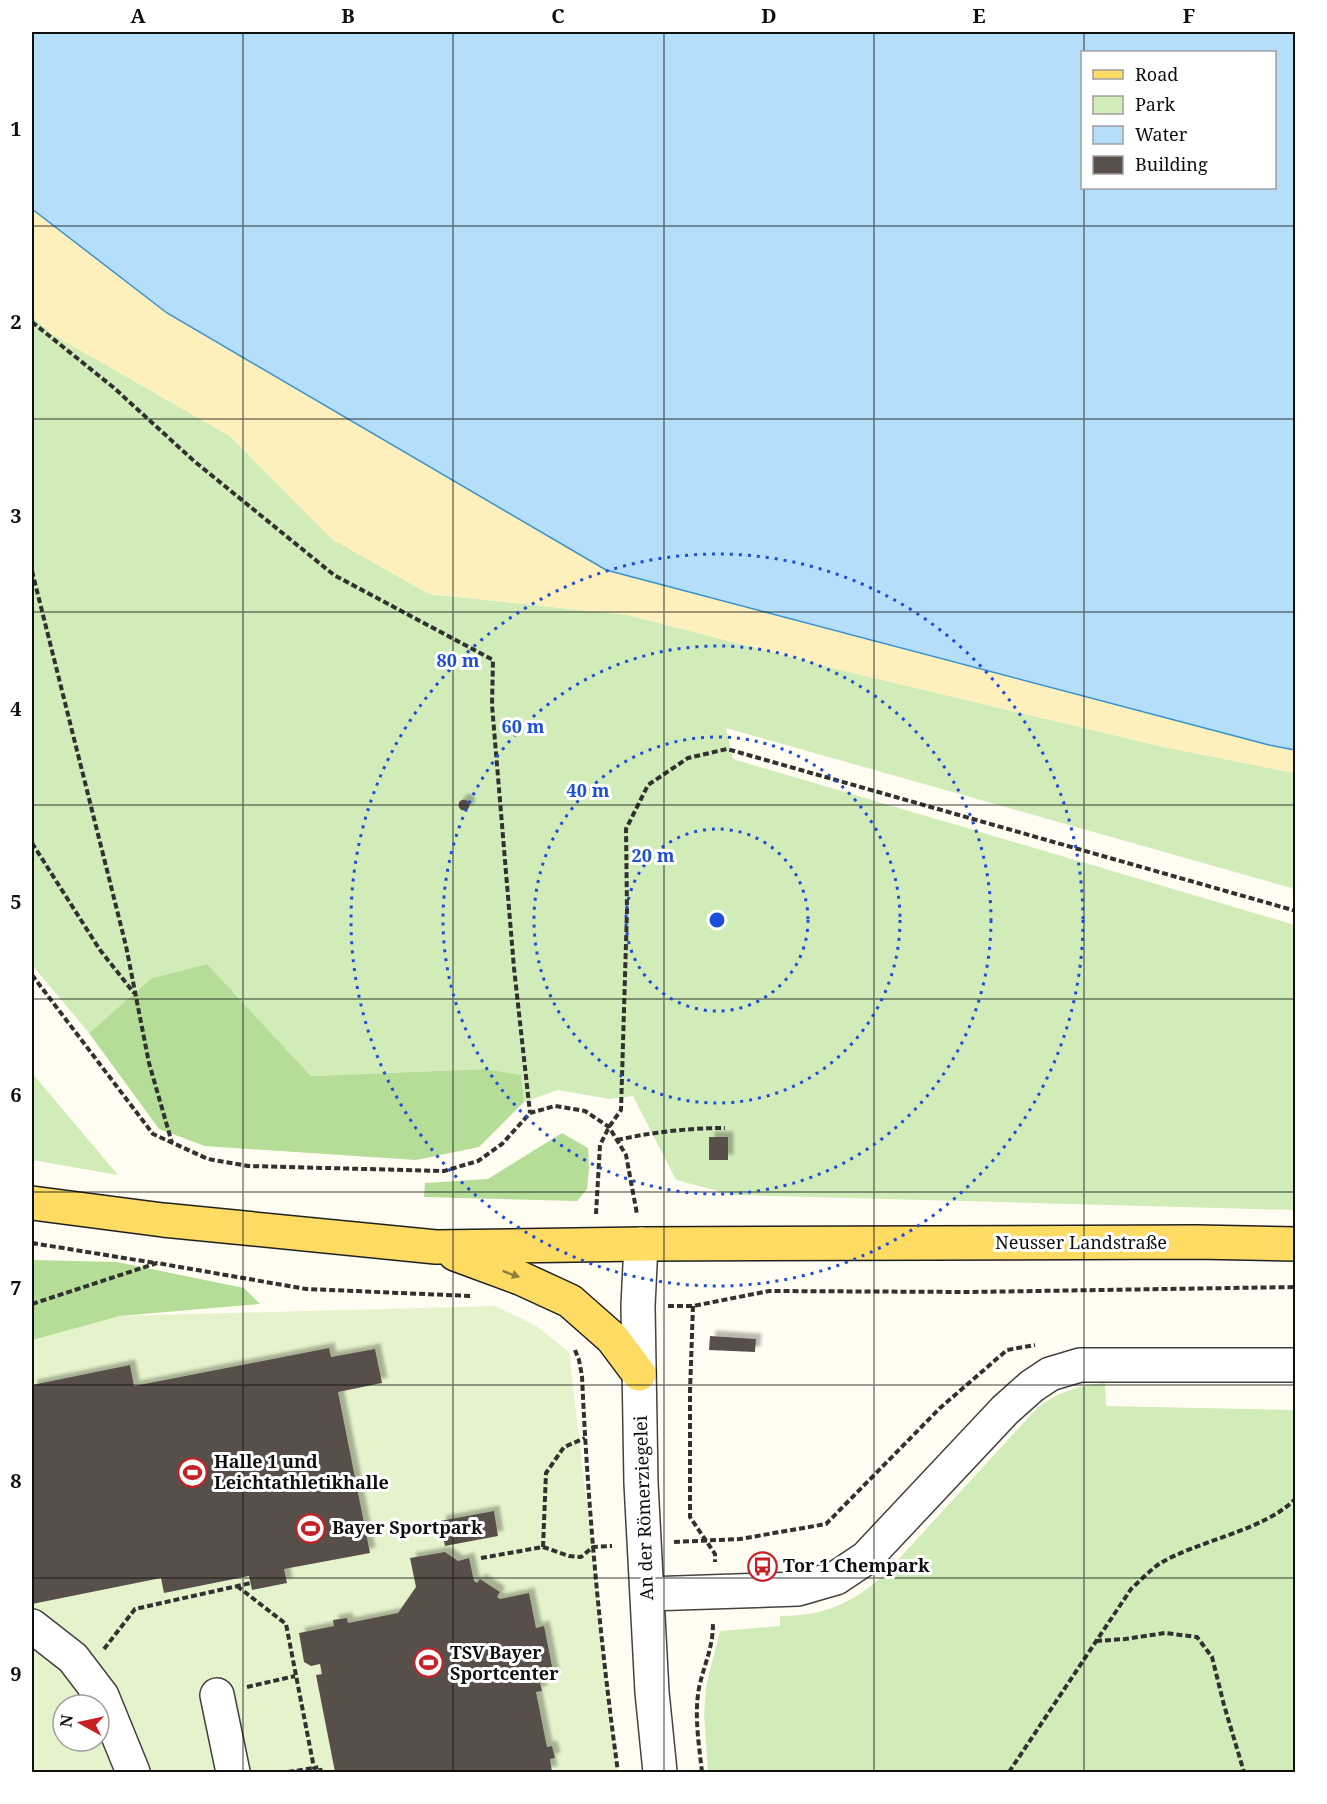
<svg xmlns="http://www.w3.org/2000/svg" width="1327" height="1804" viewBox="0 0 1327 1804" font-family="'Noto Serif',serif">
	<defs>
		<filter id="shadow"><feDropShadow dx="5.5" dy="-5.5" stdDeviation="1.5" flood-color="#0004"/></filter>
	</defs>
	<rect width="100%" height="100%" fill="#fffdf1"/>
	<path fill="#d2ecb9" d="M 32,316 L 52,334 L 230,436 L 332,539 L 429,594 L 628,615 L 845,671 L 1164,747 L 1295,773 L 1295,889 L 726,728 L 733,759 L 1295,925 L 1295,1210 L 733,1195 L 676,1180 L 633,1096 L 609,1099 L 558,1090 L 524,1102 L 521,1075 L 486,1069 L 311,1076 L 207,964 L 152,978 L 89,1033 L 32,965 Z
		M 32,1073 L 118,1175 L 32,1160 Z
		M 1105,1383 L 1106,1406 L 1295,1410 L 1295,1772 L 708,1772 L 704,1714 L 706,1686 L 720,1631 L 780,1626 L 780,1616 C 824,1616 852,1604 885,1574 L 1038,1407 C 1059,1392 1079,1385 1105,1383 Z"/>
	<path fill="#b5dd97" d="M 207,964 L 311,1076 L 486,1069 L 521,1075 L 524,1102 L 479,1147 L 416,1160 L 205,1146 L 159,1129 L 89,1033 L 152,978 Z
		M 562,1133 L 588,1148 L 589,1169 L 587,1189 L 577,1201 L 424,1197 L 425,1183 L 488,1179 Z
		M 32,1260 L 117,1262 L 244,1288 L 260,1304 L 120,1316 L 32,1341 Z"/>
	<path fill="#fdf0bc" d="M 32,209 L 167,313 L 1269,745 L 1295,750 L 1295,773 L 1164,747 L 845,671 L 628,615 L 429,594 L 332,539 L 230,436 L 52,334 L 32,316 Z"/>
	<path fill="#e4f3cb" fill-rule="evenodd" d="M 495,1306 L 536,1326 L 569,1352 L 618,1772 L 32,1772 L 32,1340 L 120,1316 ZM 63,1705 L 99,1705 L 99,1741 L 63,1741 Z"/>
	<path fill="#b4def9" stroke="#3792d3" stroke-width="1.5" fill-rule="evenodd" d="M 32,32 L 1295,32 L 1295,750 L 1269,745 L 606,570 L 167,313 L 32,209 ZM 1082,52 L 1274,52 L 1274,188 L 1082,188 Z"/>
	<path fill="#59504b" filter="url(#shadow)" d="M458.5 805a5.5 5.5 0 1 1 11 0a5.5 5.5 0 1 1-11 0Z
		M 709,1137 L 728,1137 L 728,1160 L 709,1160 Z
		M 710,1336 L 756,1339 L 755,1352 L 709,1350 Z
		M 329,1348 L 331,1357 L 375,1349 L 382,1383 L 338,1392 L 370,1553 L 284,1569 L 287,1583 L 252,1590 L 249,1576 L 164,1593 L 161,1578 L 32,1604 L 32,1385 L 130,1365 L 134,1386 Z
		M 494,1511 L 498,1536 L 445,1546 L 440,1521 Z
		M 445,1552 L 458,1561 L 469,1558 L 474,1581 L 477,1583 L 480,1579 L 500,1592 L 497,1597 L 500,1599 L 529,1593 L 536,1628 L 544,1626 L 554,1676 L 539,1679 L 542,1691 L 536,1692 L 547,1747 L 552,1746 L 555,1758 L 550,1759 L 552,1772 L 335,1772 L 316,1675 L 322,1674 L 320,1664 L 311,1666 L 304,1662 L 299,1633 L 334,1626 L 333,1620 L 347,1618 L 348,1623 L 398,1613 L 416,1587 L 410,1558 Z"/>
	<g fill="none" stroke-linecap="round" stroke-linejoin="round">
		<defs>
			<path id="minor" d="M 641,1244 L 638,1306 L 641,1483 L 652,1692 L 660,1772
				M 648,1594 L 798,1589 L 836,1578 L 866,1558 L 1005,1410 L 1032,1386 L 1050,1374 L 1080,1365 L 1296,1365
				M 32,1626 L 73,1658 L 102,1696 L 133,1772
				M 217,1695 L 233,1772"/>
			<path id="major" d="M 32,1203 L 163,1220 L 436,1247 L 641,1244 L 1197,1242 L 1296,1244
				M 455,1254 L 520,1278 L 570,1301 L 612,1338 L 639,1374"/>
		</defs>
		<use href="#minor" stroke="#424242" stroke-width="36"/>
		<use href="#major" stroke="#202020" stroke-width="36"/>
		<path stroke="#313131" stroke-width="4" stroke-dasharray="6 3" stroke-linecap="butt" d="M 32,322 L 113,387 L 194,461 L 334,575 L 493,660 L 492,705 L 514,968 L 530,1113
			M 32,571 L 126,946 L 149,1063 L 172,1143
			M 32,843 L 100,950 L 134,993
			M 32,975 L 153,1134 L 208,1159 L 248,1166 L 444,1171 L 478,1161 L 502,1144 L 530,1113 L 555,1106 L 585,1111 L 609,1127 L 626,1155 L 637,1214
			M 617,1140 C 653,1132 689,1128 725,1128
			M 596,1214 L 600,1145 L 609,1127 L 621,1110 L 627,910 L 626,829 L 648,785 L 688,758 L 727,749 L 1296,911
			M 32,1243 L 155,1263
			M 32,1304 L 157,1263 L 306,1289 L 472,1296
			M 668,1306 L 693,1306 L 769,1291 L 970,1292 L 1296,1287
			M 693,1306 L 690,1391 L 690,1517 L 715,1554 L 715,1562
			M 575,1350 L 579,1360 L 582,1376 C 588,1509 600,1641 618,1772
			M 674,1542 L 740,1539 L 826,1524 L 940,1408 L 1007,1350 L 1035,1345
			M 543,1547 L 546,1473 L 564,1447 L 585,1438
			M 481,1558 L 543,1547 L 569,1556 L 581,1557 L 593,1547 L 612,1546
			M 237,1586 L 286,1624 L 314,1768 L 320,1767 L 321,1772
			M 1096,1641 L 1125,1639 L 1165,1633 L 1197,1637 L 1212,1657 L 1224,1705 L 1244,1772
			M 104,1649 L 135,1609 L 251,1583
			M 247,1687 L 295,1676
			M 288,1772 L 314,1768
			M 702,1772 C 699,1745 694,1715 699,1688 C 704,1664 713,1649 713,1623
			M 1009,1772 L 1131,1589 C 1140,1581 1149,1571 1159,1564 C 1196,1541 1267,1530 1296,1498"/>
		<use href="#minor" stroke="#fff" stroke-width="33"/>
		<use href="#major" stroke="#fedb63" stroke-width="33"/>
	</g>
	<defs><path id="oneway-solid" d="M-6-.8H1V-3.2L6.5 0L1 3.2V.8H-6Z" transform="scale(1.5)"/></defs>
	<use fill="#927f3d" href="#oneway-solid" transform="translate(511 1274) rotate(20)"/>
	<path fill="none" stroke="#0f0f0f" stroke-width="1.5" stroke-opacity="0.55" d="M 243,32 L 243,1772M 453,32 L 453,1772M 664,32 L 664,1772M 874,32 L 874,1772M 1084,32 L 1084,52M 1084,188 L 1084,1772M 32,226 L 1296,226M 32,419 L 1296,419M 32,612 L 1296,612M 32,805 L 1296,805M 32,999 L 1296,999M 32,1192 L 1296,1192M 32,1385 L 1296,1385M 32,1578 L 1296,1578"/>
	<g fill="none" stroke="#1d4ed8" stroke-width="3" stroke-dasharray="3 6">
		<circle cx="717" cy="920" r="91"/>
		<circle cx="717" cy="920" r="183"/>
		<circle cx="717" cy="920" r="274"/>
		<circle cx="717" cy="920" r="366"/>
	</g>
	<defs>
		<symbol id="stadium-ring" viewBox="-11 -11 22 22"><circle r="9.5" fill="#fff" stroke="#c62025" stroke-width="1.5"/><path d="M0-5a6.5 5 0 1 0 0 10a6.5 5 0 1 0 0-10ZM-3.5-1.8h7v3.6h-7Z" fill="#c62025"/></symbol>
		<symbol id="bus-ring" viewBox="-11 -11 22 22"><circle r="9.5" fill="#fff" stroke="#c62025" stroke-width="1.5"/><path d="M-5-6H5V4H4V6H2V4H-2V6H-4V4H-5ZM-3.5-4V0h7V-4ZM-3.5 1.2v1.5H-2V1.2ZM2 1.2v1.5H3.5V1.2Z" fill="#c62025"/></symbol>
	</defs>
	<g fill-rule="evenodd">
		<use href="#stadium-ring" x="176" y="1456" width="33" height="33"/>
		<use href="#stadium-ring" x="294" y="1512" width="33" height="33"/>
		<use href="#bus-ring" x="746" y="1550" width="33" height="33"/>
		<use href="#stadium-ring" x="412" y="1646" width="33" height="33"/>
	</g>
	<g text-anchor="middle" stroke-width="6" stroke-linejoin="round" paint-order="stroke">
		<g font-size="18" fill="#0f0f0f" stroke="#fff">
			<text x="1081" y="1249">Neusser Landstraße</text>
			<text transform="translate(644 1508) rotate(-92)" y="6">An der Römerziegelei</text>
		</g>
		<g font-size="18" font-weight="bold" fill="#0f0f0f" stroke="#fff" text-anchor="start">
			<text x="214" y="1468">Halle 1 und<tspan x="214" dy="21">Leichtathletikhalle</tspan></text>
			<text x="332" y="1534">Bayer Sportpark</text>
			<text x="783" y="1572">Tor 1 Chempark</text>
			<text x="450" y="1659">TSV Bayer<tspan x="450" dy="21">Sportcenter</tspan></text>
		</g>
	</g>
	<circle cx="717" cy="920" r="9" fill="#1d4ed8" stroke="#fff" stroke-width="3"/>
	<g font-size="18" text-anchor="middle" font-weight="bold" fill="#1d4ed8" stroke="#fff" stroke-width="6" stroke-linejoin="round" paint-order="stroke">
		<text x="458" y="667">80 m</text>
		<text x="523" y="733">60 m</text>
		<text x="588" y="797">40 m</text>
		<text x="653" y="862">20 m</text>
	</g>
	<rect width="1327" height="1804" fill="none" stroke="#ffffff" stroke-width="66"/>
	<rect x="1081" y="51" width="195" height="138" fill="#ffffff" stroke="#9f9f9f" stroke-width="1.5"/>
	<rect x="1093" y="70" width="30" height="9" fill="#fedb63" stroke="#9f9f9f" stroke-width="1.5"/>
	<text x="1135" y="81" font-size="18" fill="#0f0f0f">Road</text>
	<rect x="1093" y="96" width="30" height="18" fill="#d2ecb9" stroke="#9f9f9f" stroke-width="1.5"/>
	<text x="1135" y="111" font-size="18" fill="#0f0f0f">Park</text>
	<rect x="1093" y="126" width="30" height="18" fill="#b4def9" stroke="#9f9f9f" stroke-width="1.5"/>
	<text x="1135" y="141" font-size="18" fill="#0f0f0f">Water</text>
	<rect x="1093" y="156" width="30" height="18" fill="#59504b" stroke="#9f9f9f" stroke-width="1.5"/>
	<text x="1135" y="171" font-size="18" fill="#0f0f0f">Building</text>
	<g transform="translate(81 1723) rotate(278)"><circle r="28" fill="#ffffff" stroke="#9f9f9f" stroke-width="1.5"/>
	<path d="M0-4.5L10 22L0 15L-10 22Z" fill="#c62025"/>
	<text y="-9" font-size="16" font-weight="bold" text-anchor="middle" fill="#0f0f0f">N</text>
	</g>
	<rect x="33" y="33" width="1261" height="1738" fill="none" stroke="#0f0f0f" stroke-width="2"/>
	<g font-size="20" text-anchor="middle" font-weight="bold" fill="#0f0f0f">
		<text x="138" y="23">A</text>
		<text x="348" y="23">B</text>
		<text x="558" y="23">C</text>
		<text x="769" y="23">D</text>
		<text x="979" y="23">E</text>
		<text x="1189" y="23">F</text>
		<text x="16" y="136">1</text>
		<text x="16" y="329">2</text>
		<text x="16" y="523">3</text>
		<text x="16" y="716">4</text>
		<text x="16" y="909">5</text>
		<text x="16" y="1102">6</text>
		<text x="16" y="1295">7</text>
		<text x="16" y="1488">8</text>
		<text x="16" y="1681">9</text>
	</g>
</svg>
